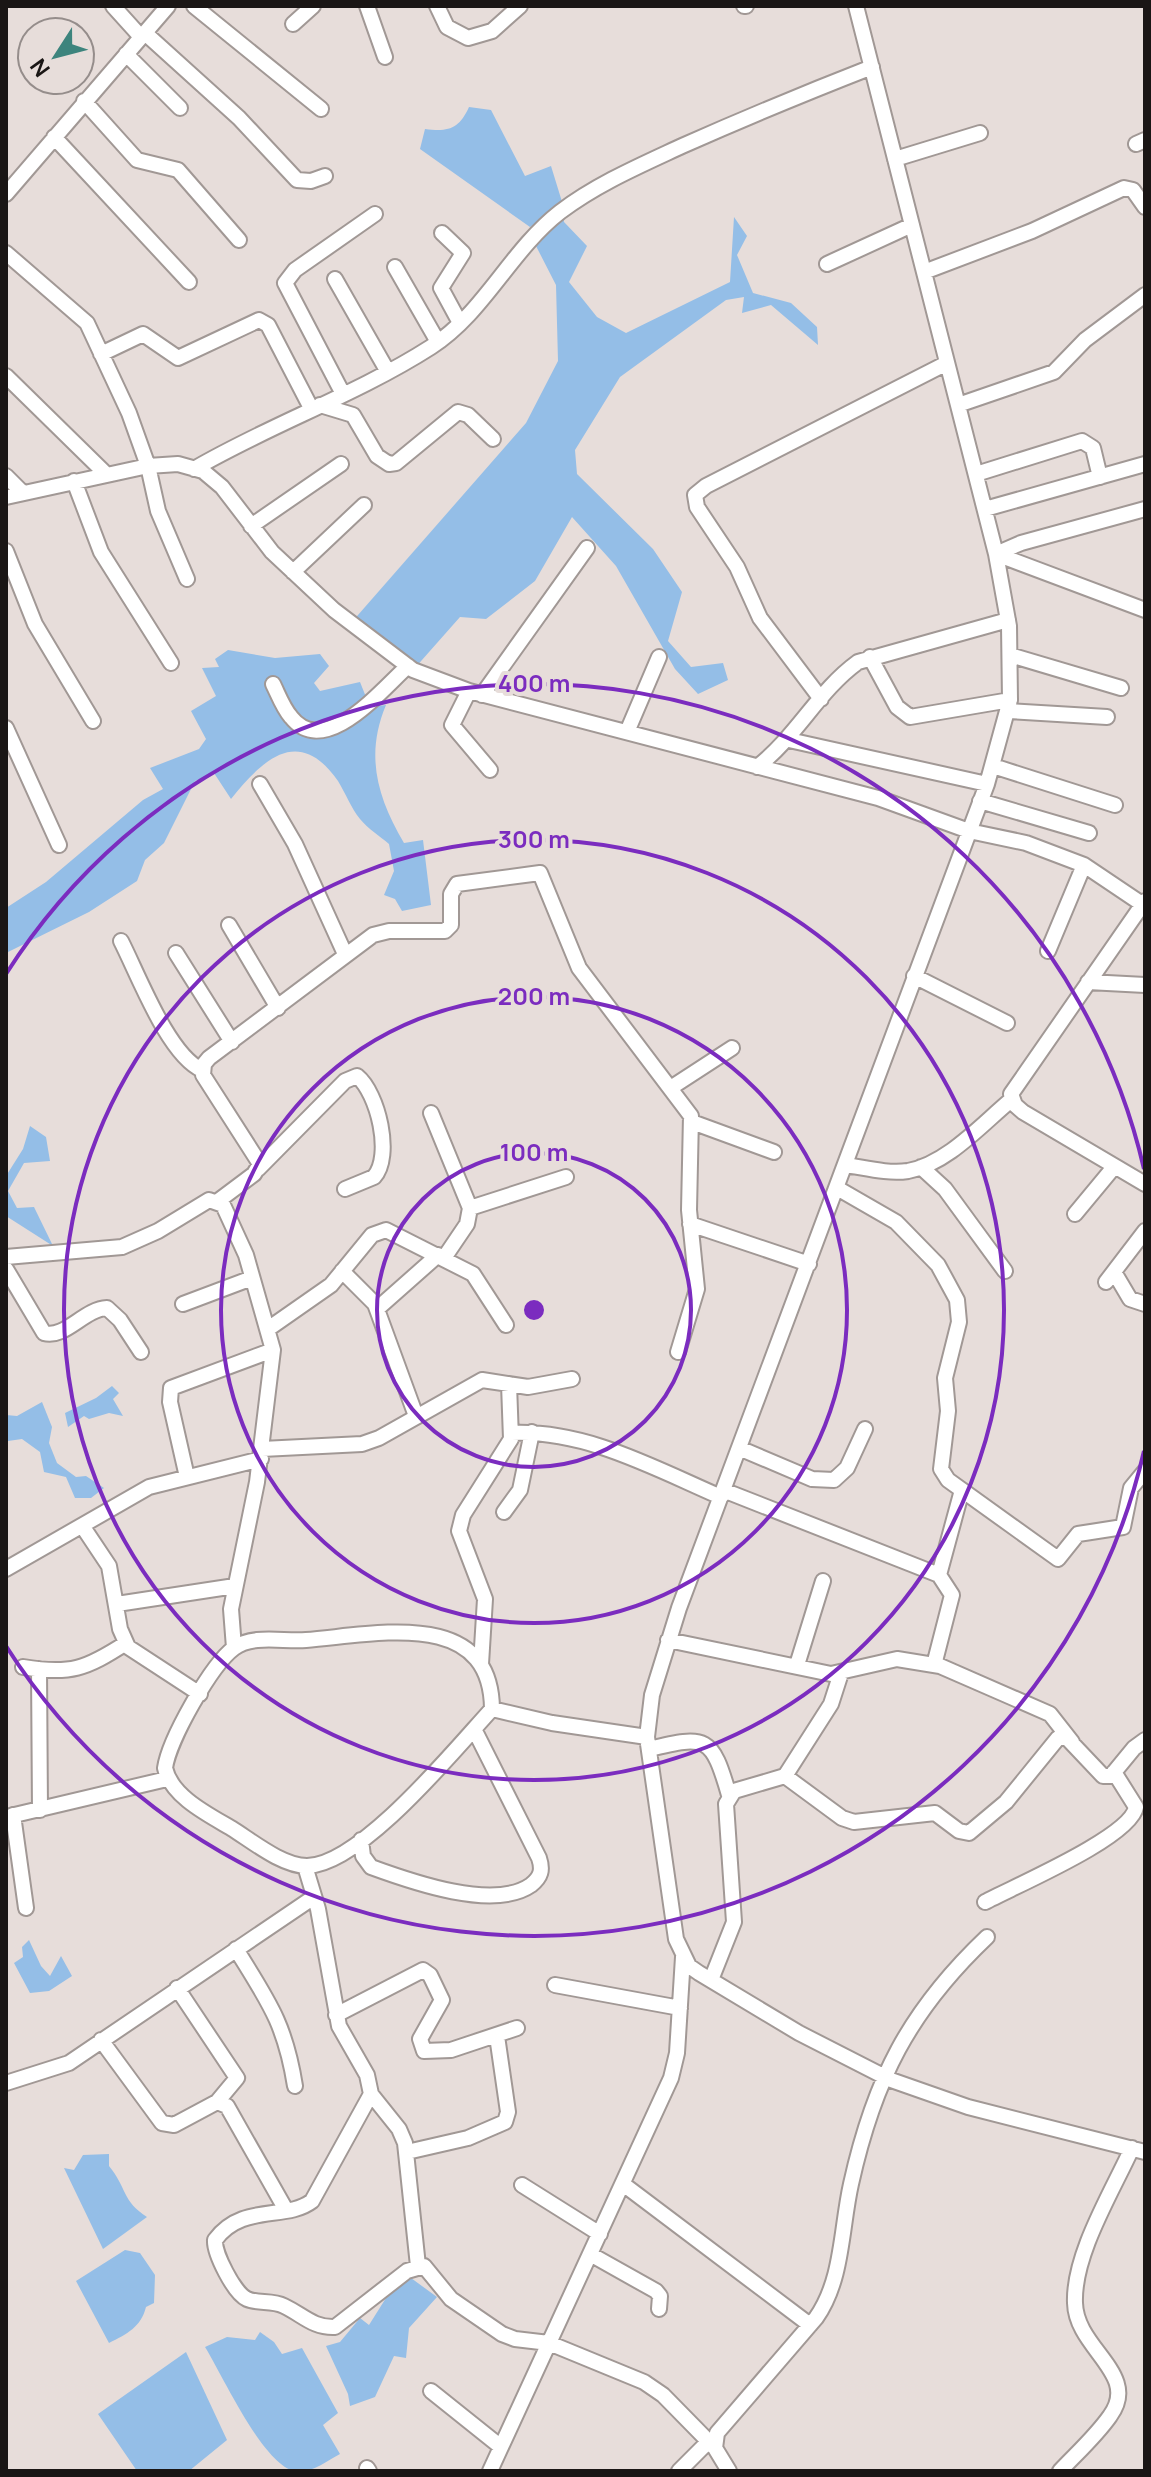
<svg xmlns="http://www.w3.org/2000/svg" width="1151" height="2477" viewBox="0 0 1151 2477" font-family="Manrope,sans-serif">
	<rect width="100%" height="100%" fill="#e7ddda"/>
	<path fill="#94bee7" d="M 469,107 L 491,110 L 525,176 L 551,166 L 563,205 L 530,227 L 420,149 L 425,129 C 449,132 459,129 469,107 Z
		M 563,216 L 564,222 L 587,246 L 569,282 L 597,317 L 626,333 L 730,282 L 734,217 L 747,236 L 737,255 L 753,293 L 791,303 L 817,327 L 818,345 L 771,305 L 742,313 L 744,297 L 726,300 L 620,377 L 575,450 L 577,474 L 653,549 L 682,592 L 668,641 L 691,667 L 723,663 L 728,680 L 698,694 L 675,669 L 616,566 L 572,517 L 535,581 L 486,619 L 460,617 L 414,669 L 351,623 L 526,423 L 558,361 L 556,285 L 536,246 L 542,234 Z
		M 228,650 L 275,658 L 320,654 L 329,666 L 314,683 L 320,691 L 360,682 L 370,707 L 386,705 C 365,755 377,797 404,843 L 423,840 L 431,905 L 402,911 L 395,899 L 384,895 L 394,871 L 389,844 C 380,836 368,829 360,819 C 351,808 346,794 338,781 C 299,725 263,759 231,799 L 214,773 L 195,781 L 164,843 L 145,860 L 137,881 L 89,912 L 6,953 L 6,908 L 46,882 L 143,800 L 163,789 L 150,768 L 199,749 L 206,739 L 191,711 L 216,696 L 202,668 L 219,667 L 215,659 Z
		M 30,1126 L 46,1137 L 50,1161 L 24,1163 L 8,1191 L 17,1208 L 34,1207 L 53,1246 L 6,1216 L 6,1176 L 23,1149 Z
		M 112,1386 L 119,1393 L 113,1399 L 123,1416 L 109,1413 L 89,1419 L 84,1416 L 68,1427 L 65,1413 L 96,1398 Z
		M 42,1402 L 52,1427 L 49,1443 L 57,1463 L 76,1477 L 86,1476 L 104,1488 L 91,1498 L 75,1498 L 66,1477 L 44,1472 L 40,1452 L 22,1439 L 8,1441 L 6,1415 L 17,1416 Z
		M 29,1940 L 41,1966 L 50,1976 L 61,1956 L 72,1976 L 49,1991 L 30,1993 L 14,1963 L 23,1957 L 22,1947 Z
		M 109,2154 L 109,2166 C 127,2188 122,2201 147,2217 L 103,2249 L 64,2168 L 74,2170 L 83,2155 Z
		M 125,2250 L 140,2253 L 155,2275 L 154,2303 L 146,2307 C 141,2327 127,2334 109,2343 L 76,2281 Z
		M 411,2278 L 437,2297 L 409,2328 L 406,2358 L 394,2356 L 375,2397 L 350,2406 L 348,2394 L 326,2346 L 340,2342 L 360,2318 L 369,2325 L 386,2298 Z
		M 260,2332 L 274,2342 L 282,2354 L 302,2348 L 338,2413 L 323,2425 L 340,2454 C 327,2461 309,2475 294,2471 C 262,2463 223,2376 205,2347 L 227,2337 L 255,2340 Z
		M 186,2352 L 227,2440 L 189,2471 L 137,2471 L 98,2414 Z"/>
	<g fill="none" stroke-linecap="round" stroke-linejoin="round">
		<defs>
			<path id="minor" d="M 113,6 L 141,37
				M 194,6 L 321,109
				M 367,6 L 385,57
				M 437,6 L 447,27 L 468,38 L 492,31 L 520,6
				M 744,6 L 746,6
				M 856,6 L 996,554 L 1009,626 L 1010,700 L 987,784 L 679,1608 L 652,1695 L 647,1737 L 676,1939 L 689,1966 L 699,1973 L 799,2033 L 891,2080 L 968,2107 L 1145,2152
				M 293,24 L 313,6
				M 145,33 L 239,118 L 297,180 L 311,181 L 325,176
				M 126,54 L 180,108
				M 84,101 L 137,160 L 178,170 L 239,240
				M 54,137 L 189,282
				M 1136,144 L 1145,140
				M 895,159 L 980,133
				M 6,194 L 168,6
				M 442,233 L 463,253 L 441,288 L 460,323
				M 6,253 L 87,323 L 129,413 L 148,466 L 158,511 L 187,579
				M 827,264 L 912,225
				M 395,267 L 438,342
				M 924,272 L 1032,231 L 1124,188 L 1133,190 L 1145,207
				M 335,279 L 388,372
				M 101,354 L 143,334 L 178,358 L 259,320 L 268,325 L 311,408
				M 6,376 L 106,474
				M 343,394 L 285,283 L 295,270 L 375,214
				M 320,405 L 353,415 L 377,456 L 389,464 L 396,463 L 458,412 L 468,415 L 493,439
				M 958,405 L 1054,372 L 1085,340 L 1145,295
				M 194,469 C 271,424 356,395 431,347 C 484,313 510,251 560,212 C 597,184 639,166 682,146 C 745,118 808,92 872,67
				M 976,474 L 1082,441 L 1093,448 L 1100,477
				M 6,476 L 23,493
				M 74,481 L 101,552 L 171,663
				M 6,497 L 148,466 L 178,464 L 203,471 L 222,487 L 272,552 L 334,610 L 413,670 L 469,691 L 878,798 L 969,831 L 1026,843 L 1084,865 L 1142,904
				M 985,509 L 1145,464
				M 251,526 L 341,464
				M 6,551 L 35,624 L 93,721
				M 996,554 L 1145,610
				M 996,554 L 1021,543 L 1145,509
				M 293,572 L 364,505
				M 1010,655 L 1121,688
				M 870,657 L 897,707 L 910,717 L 1010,700
				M 273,684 C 278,694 283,708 291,717 C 325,760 382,689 408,666
				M 469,691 L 452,725 L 490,770
				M 482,695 L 587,548
				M 821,699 L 760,618 L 737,567 L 697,507 L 695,495 L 706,486 L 947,363
				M 1009,711 L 1107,717
				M 6,728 L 59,845
				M 627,732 L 659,657
				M 789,740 L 987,784
				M 993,766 L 1115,805
				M 757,767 C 797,736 818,691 858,662 L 1008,620
				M 260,784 L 295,844 L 345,954
				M 980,801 L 1089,833
				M 1145,901 L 1011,1094 L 1015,1105 L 1023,1112 L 1145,1184
				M 229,925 L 278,1008
				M 121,941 C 138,974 168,1055 202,1070
				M 1048,951 L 1084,865
				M 176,953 L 232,1042
				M 914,976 L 1007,1023
				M 1088,982 L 1145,985
				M 672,1087 L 732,1048
				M 431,1113 L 470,1208 L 467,1224 L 444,1258
				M 692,1122 L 774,1152
				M 846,1165 C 866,1168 888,1174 908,1171 C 947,1164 982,1124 1011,1100
				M 921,1167 L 945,1189 L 1005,1271
				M 258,1169 L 345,1081 L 357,1076 C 378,1093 393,1156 374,1177 L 345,1189
				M 837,1188 L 896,1222 L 938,1265 L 957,1300 L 959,1322 L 945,1378 L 948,1411 L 941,1469 L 948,1480 L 1058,1559 L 1078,1534 L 1123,1527 L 1131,1488 L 1145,1471
				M 218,1201 L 254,1174 L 260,1164 L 203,1075 L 204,1064 L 209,1058 L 373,935 L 389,931 L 445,931 L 451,925 L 451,894 L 457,884 L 540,873 L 579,968 L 691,1116 L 689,1210 L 697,1289 L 678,1352
				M 470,1208 L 566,1177
				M 1075,1214 L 1114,1167
				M 690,1224 L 809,1264
				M 6,1257 L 122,1247 L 158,1231 L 209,1200 L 223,1205 L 246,1255 L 273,1350 L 257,1482 L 231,1609 L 234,1648
				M 6,1269 L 44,1333 C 65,1339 84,1309 107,1308 L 120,1320 L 141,1352
				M 342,1271 L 375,1304 L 416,1416
				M 1114,1272 L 1130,1299 L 1145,1304
				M 1106,1282 L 1145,1231
				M 183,1304 L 252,1278
				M 377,1309 L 438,1255
				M 268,1329 L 331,1285 L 372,1235 L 386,1230 L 473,1274 L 506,1325
				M 512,1433 C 586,1430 654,1468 721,1497
				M 739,1448 L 812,1479 L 834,1480 L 847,1468 L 865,1429
				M 262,1449 L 362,1444 L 379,1438 L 482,1380 L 528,1387 L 572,1379
				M 187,1477 L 170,1402 L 171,1388 L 273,1350
				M 723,1490 L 939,1575 L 952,1595 L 934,1665
				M 504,1512 L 520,1490 L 532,1432
				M 83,1527 L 109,1566 L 120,1629 L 128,1647 L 200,1694
				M 6,1569 L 149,1487 L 261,1459
				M 939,1575 L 962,1490
				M 117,1604 L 235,1586
				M 668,1640 L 831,1674 L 897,1659 L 940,1666 L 1050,1714 L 1072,1742
				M 481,1664 L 485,1599 L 459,1531 L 463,1515 L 511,1439 L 509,1384
				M 797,1665 L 823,1581
				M 23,1667 C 70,1675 86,1669 126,1643
				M 39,1669 L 40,1810
				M 492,1709 C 491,1606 373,1635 306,1640 C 284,1642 253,1634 234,1648 C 211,1665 169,1740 165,1768 C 171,1796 207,1814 231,1828 C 252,1841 282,1866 307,1866 C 361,1865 456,1748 492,1709 L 552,1723 L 647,1737
				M 649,1749 C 707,1735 712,1736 729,1795
				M 785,1776 L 831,1704 L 841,1673
				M 13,1815 L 26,1908
				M 6,1817 L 167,1779
				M 361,1840 L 363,1856 L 371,1867 C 412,1882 494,1911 531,1885 C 541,1877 543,1870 539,1858 L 474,1729
				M 305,1866 L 318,1909 L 339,2026 L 367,2075 L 371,2094 L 312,2201 C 286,2221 242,2203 215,2240 C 214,2253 234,2293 247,2299 C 258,2304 272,2300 284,2306 C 303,2315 313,2328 335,2327 L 407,2271 L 424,2266 L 451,2299 L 502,2334 L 515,2339 L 549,2343 L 644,2382 L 663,2395 L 715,2448
				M 985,1902 C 1015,1886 1131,1837 1136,1807 L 1114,1772
				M 236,1949 C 268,2001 285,2023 295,2086
				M 711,1980 L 734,1922 L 726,1804 L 734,1791 L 785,1776 L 842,1818 L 854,1822 L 935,1813 L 959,1831 L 969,1833 L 1006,1802 L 1058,1738 L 1067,1738 L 1103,1776 L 1111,1776 L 1134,1748 L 1145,1740
				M 555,1985 L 680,2008
				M 177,1988 L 237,2078 L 217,2102
				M 336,2015 L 423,1970 L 430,1975 L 442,2000 L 420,2039 L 424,2051 L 451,2050 L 517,2028
				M 101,2040 L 162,2123 L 174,2125 L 217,2102 L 227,2106 L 286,2210
				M 6,2083 L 69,2063 L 314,1897
				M 371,2094 L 399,2129 L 405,2143 L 418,2266
				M 407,2152 L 468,2138 L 505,2122 L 508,2112 L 497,2036
				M 623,2184 L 810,2325
				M 522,2185 L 600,2234
				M 590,2254 L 656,2291 L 660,2296 L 659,2309
				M 431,2391 L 501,2447
				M 367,2468 L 369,2471
				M 490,2471 L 671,2078 L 677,2053 L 683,1957
				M 679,2471 L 708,2442
				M 729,2471 L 715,2448 L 717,2433 L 816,2318 C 843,2280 841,2228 851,2184 C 874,2080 909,2011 987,1937
				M 1060,2471 C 1077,2453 1096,2436 1110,2416 C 1141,2374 1076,2349 1075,2303 C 1073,2255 1112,2192 1132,2148"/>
		</defs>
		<use href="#minor" stroke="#a19895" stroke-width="18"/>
		<use href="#minor" stroke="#fff" stroke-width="14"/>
	</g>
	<g fill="none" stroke="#7b2cbf" stroke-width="4">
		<circle cx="534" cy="1310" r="157"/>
		<circle cx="534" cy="1310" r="313"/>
		<circle cx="534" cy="1310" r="470"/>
		<path d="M1144 1451A626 626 0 0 1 6 1646M6 974A626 626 0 0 1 1144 1169"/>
	</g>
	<circle cx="534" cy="1310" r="12" fill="#7b2cbf" stroke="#e7ddda" stroke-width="4"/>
	<g font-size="24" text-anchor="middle" font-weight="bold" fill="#7b2cbf" stroke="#e7ddda" stroke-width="8" stroke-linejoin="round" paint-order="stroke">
		<text x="534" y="692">400 m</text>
		<text x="534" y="848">300 m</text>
		<text x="534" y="1005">200 m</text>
		<text x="534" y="1161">100 m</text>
	</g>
	<rect width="1151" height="2477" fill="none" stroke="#1a1615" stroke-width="16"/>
	<g transform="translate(56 56) rotate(234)"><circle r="38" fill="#e7ddda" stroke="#958d8b" stroke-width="2"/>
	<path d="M0-6L14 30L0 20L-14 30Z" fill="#3d847d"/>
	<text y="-12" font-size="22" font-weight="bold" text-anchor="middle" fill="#1a1615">N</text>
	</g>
</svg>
